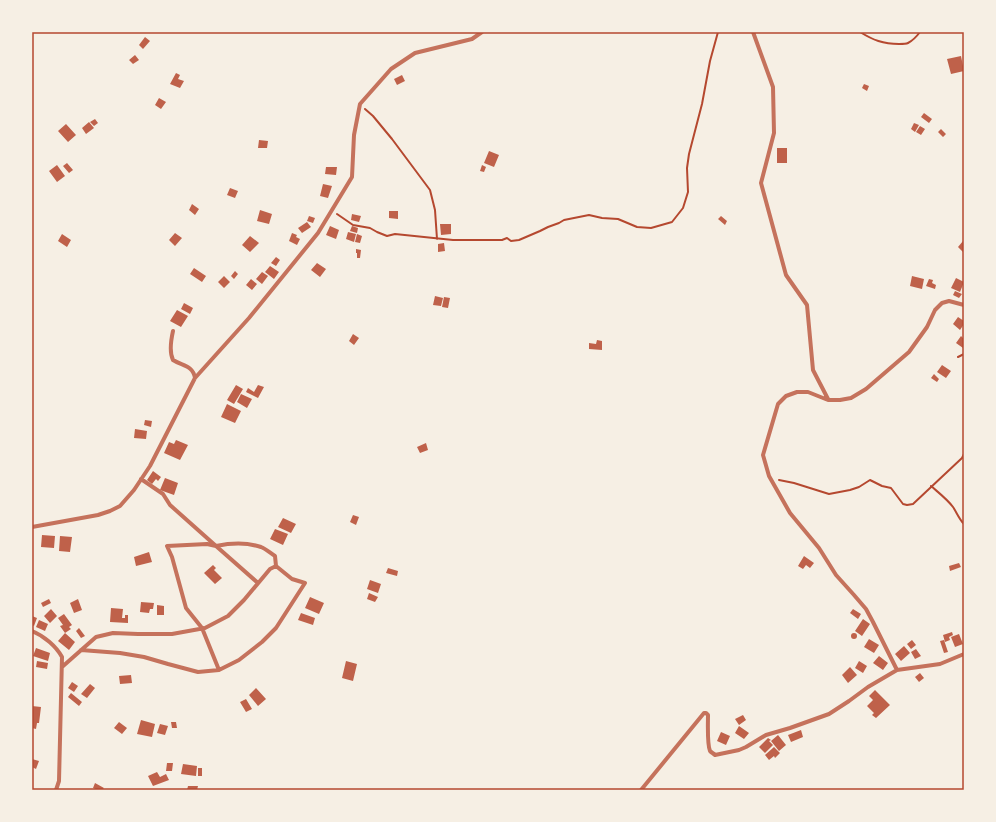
<svg xmlns="http://www.w3.org/2000/svg" width="996" height="822" viewBox="0 0 996 822" font-family="Lato,sans-serif">
	<rect width="100%" height="100%" fill="#f6efe4"/>
	<path fill="#bf614a" d="M 145,37 L 150,41 L 143,49 L 139,45 Z
		M 135,55 L 139,60 L 133,64 L 129,60 Z
		M 961,56 L 964,71 L 951,74 L 947,59 Z
		M 176,73 L 180,75 L 178,79 L 184,81 L 180,88 L 170,84 Z
		M 402,75 L 405,81 L 397,85 L 394,79 Z
		M 864,84 L 869,86 L 867,91 L 862,88 Z
		M 159,98 L 166,102 L 161,109 L 155,105 Z
		M 924,113 L 932,119 L 929,123 L 921,117 Z
		M 95,119 L 98,123 L 94,126 L 90,122 Z
		M 89,122 L 94,128 L 86,134 L 82,128 Z
		M 914,123 L 919,125 L 915,132 L 911,129 Z
		M 66,124 L 76,135 L 68,142 L 58,131 Z
		M 920,126 L 925,129 L 921,135 L 916,132 Z
		M 941,129 L 946,134 L 943,137 L 938,132 Z
		M 259,140 L 268,141 L 267,148 L 258,148 Z
		M 777,148 L 787,148 L 787,163 L 777,163 Z
		M 489,151 L 499,155 L 494,167 L 484,163 Z
		M 67,163 L 73,170 L 69,173 L 63,166 Z
		M 57,165 L 65,176 L 57,182 L 49,171 Z
		M 482,165 L 486,167 L 484,172 L 480,171 Z
		M 326,167 L 337,167 L 336,175 L 325,174 Z
		M 323,184 L 332,186 L 328,198 L 320,196 Z
		M 230,188 L 238,191 L 235,198 L 227,195 Z
		M 192,204 L 199,209 L 195,215 L 189,210 Z
		M 260,210 L 272,214 L 269,224 L 257,221 Z
		M 389,211 L 398,211 L 398,219 L 389,218 Z
		M 352,214 L 361,216 L 359,222 L 351,220 Z
		M 309,216 L 315,218 L 313,223 L 307,221 Z
		M 721,216 L 727,221 L 725,225 L 718,219 Z
		M 307,222 L 311,227 L 302,233 L 298,228 Z
		M 440,224 L 451,224 L 451,234 L 441,235 Z
		M 330,226 L 339,230 L 336,239 L 326,235 Z
		M 352,226 L 358,228 L 357,233 L 350,231 Z
		M 348,232 L 356,234 L 354,242 L 346,239 Z
		M 175,233 L 182,238 L 175,246 L 169,240 Z
		M 292,233 L 297,235 L 296,237 L 300,239 L 297,245 L 289,241 Z
		M 62,234 L 71,240 L 67,247 L 58,241 Z
		M 357,234 L 362,236 L 360,243 L 355,242 Z
		M 250,236 L 259,243 L 250,252 L 242,245 Z
		M 963,241 L 964,242 L 964,253 L 958,247 Z
		M 444,243 L 445,251 L 438,252 L 438,244 Z
		M 356,249 L 361,250 L 360,258 L 357,258 L 357,253 L 356,253 Z
		M 276,257 L 280,260 L 276,266 L 271,263 Z
		M 317,263 L 326,269 L 320,277 L 311,270 Z
		M 270,266 L 279,272 L 274,279 L 265,272 Z
		M 194,268 L 206,276 L 202,282 L 190,274 Z
		M 235,271 L 238,274 L 234,279 L 231,276 Z
		M 262,272 L 268,276 L 262,284 L 256,279 Z
		M 224,276 L 230,282 L 224,288 L 218,282 Z
		M 912,276 L 924,279 L 922,289 L 910,286 Z
		M 956,278 L 964,282 L 960,292 L 951,288 Z
		M 251,279 L 257,284 L 252,290 L 246,285 Z
		M 929,279 L 933,280 L 932,283 L 936,285 L 935,289 L 926,286 Z
		M 955,291 L 962,294 L 959,298 L 953,295 Z
		M 435,296 L 443,298 L 441,306 L 433,305 Z
		M 444,297 L 450,298 L 448,308 L 442,307 Z
		M 184,303 L 193,308 L 190,314 L 181,309 Z
		M 177,310 L 188,316 L 181,327 L 170,321 Z
		M 958,317 L 964,321 L 964,324 L 960,330 L 953,324 Z
		M 353,334 L 359,338 L 354,345 L 349,341 Z
		M 961,336 L 964,339 L 964,346 L 963,348 L 956,343 Z
		M 597,340 L 602,341 L 602,350 L 589,349 L 589,343 L 596,344 Z
		M 942,365 L 951,371 L 946,378 L 937,372 Z
		M 934,374 L 939,379 L 937,382 L 931,378 Z
		M 236,385 L 243,389 L 234,404 L 227,400 Z
		M 258,385 L 264,387 L 258,398 L 246,392 L 248,388 L 254,392 Z
		M 241,394 L 252,399 L 247,408 L 237,402 Z
		M 227,404 L 241,411 L 235,423 L 221,417 Z
		M 145,420 L 152,421 L 151,427 L 144,425 Z
		M 135,429 L 147,431 L 146,439 L 134,438 Z
		M 176,440 L 188,445 L 180,460 L 164,453 L 169,442 L 174,444 Z
		M 426,443 L 428,450 L 420,453 L 417,447 Z
		M 153,471 L 161,477 L 158,481 L 156,479 L 152,484 L 147,480 Z
		M 165,478 L 178,483 L 174,495 L 160,490 Z
		M 353,515 L 359,517 L 356,525 L 350,522 Z
		M 283,518 L 296,524 L 291,533 L 278,527 Z
		M 275,529 L 288,534 L 283,545 L 270,539 Z
		M 42,535 L 55,536 L 54,548 L 41,547 Z
		M 60,536 L 72,537 L 70,552 L 59,551 Z
		M 149,552 L 152,562 L 136,566 L 134,557 Z
		M 804,556 L 814,563 L 810,568 L 806,565 L 803,569 L 798,566 Z
		M 959,563 L 961,567 L 950,571 L 949,566 Z
		M 213,565 L 216,568 L 214,570 L 222,578 L 215,584 L 204,573 Z
		M 388,568 L 398,571 L 397,576 L 386,573 Z
		M 370,580 L 381,584 L 378,593 L 367,589 Z
		M 369,593 L 378,597 L 375,602 L 367,599 Z
		M 310,597 L 324,603 L 319,614 L 305,608 Z
		M 49,599 L 51,603 L 43,607 L 41,603 Z
		M 78,599 L 82,610 L 74,613 L 70,603 Z
		M 141,602 L 154,603 L 153,609 L 150,609 L 149,613 L 140,612 Z
		M 157,605 L 164,606 L 164,615 L 157,615 Z
		M 111,608 L 123,609 L 122,618 L 125,618 L 125,615 L 128,615 L 128,623 L 110,622 Z
		M 51,609 L 57,616 L 50,623 L 44,616 Z
		M 853,609 L 861,614 L 858,619 L 850,613 Z
		M 301,613 L 315,618 L 313,625 L 298,620 Z
		M 64,614 L 72,625 L 69,627 L 71,629 L 65,633 L 60,626 L 63,625 L 58,618 Z
		M 32,616 L 37,618 L 34,626 L 32,625 Z
		M 863,619 L 870,624 L 862,636 L 855,631 Z
		M 39,620 L 48,624 L 45,631 L 36,627 Z
		M 79,628 L 85,636 L 81,638 L 76,631 Z
		M 952,632 L 953,635 L 949,637 L 950,640 L 945,642 L 943,635 Z
		M 65,633 L 75,642 L 69,650 L 58,641 Z
		M851 636a3 3 0 1 1 6 0a3 3 0 1 1-6 0Z
		M 959,634 L 963,644 L 955,647 L 951,637 Z
		M 869,639 L 879,645 L 874,653 L 864,647 Z
		M 912,640 L 916,645 L 911,649 L 907,644 Z
		M 944,640 L 948,652 L 944,653 L 940,641 Z
		M 904,646 L 910,653 L 901,661 L 895,654 Z
		M 36,648 L 50,653 L 48,661 L 33,656 Z
		M 916,649 L 921,656 L 915,659 L 911,652 Z
		M 879,656 L 888,663 L 883,670 L 873,663 Z
		M 37,661 L 48,663 L 47,669 L 36,667 Z
		M 346,661 L 357,664 L 353,681 L 342,678 Z
		M 859,661 L 867,666 L 863,673 L 855,668 Z
		M 850,667 L 857,675 L 848,683 L 842,675 Z
		M 920,673 L 924,678 L 919,682 L 915,677 Z
		M 131,675 L 132,683 L 120,684 L 119,676 Z
		M 72,682 L 78,686 L 74,692 L 68,688 Z
		M 90,684 L 95,688 L 87,698 L 81,694 Z
		M 256,688 L 266,699 L 258,706 L 249,695 Z
		M 875,690 L 890,705 L 876,718 L 872,715 L 874,713 L 867,706 L 873,700 L 869,696 Z
		M 71,693 L 82,702 L 79,706 L 68,697 Z
		M 246,699 L 252,709 L 246,712 L 240,702 Z
		M 32,706 L 41,707 L 39,723 L 37,723 L 36,729 L 32,728 Z
		M 743,715 L 746,720 L 739,725 L 735,719 Z
		M 141,720 L 155,724 L 152,737 L 137,734 Z
		M 119,722 L 127,728 L 122,734 L 114,728 Z
		M 171,722 L 176,722 L 177,728 L 172,728 Z
		M 160,724 L 168,726 L 165,735 L 157,733 Z
		M 739,726 L 749,733 L 744,739 L 735,733 Z
		M 801,730 L 803,737 L 791,742 L 788,735 Z
		M 721,732 L 730,736 L 726,745 L 717,741 Z
		M 778,735 L 786,745 L 779,751 L 771,741 Z
		M 768,738 L 771,740 L 769,741 L 773,745 L 765,753 L 759,747 Z
		M 774,747 L 780,753 L 775,758 L 774,756 L 769,760 L 765,755 Z
		M 32,759 L 39,761 L 36,769 L 32,767 Z
		M 167,763 L 173,763 L 172,771 L 166,771 Z
		M 183,764 L 197,766 L 196,776 L 181,774 Z
		M 198,768 L 202,768 L 202,776 L 198,776 Z
		M 157,772 L 160,777 L 166,774 L 169,780 L 153,786 L 148,776 Z
		M 95,783 L 104,788 L 102,790 L 98,790 L 93,788 Z
		M 188,786 L 198,786 L 197,790 L 187,790 Z"/>
	<g fill="none" stroke-linecap="round" stroke-linejoin="round">
		<path stroke="#b5482f" stroke-width="2" d="M 860,32 C 873,40 883,44 899,44 C 902,44 906,44 908,43 C 914,40 917,36 920,32
			M 365,109 L 373,116 L 392,139 L 430,190 L 435,210 L 437,239
			M 337,214 L 353,225 L 370,228 L 377,232 L 387,236 L 395,234 L 453,240 L 502,240 L 507,238 L 511,241 L 519,240 L 540,231 L 548,227 L 559,223 L 564,220 L 589,215 L 602,218 L 618,219 L 637,227 L 651,228 L 672,222 L 683,208 L 688,192 L 687,168 L 689,154 L 702,104 L 710,61 L 718,32
			M 958,357 L 964,354
			M 779,480 L 794,483 L 829,494 L 850,490 L 859,487 L 870,480 L 882,486 L 891,488 L 903,504 L 907,505 L 913,504 L 962,458 L 964,454
			M 931,486 C 939,493 947,499 953,507 C 957,513 959,519 964,524"/>
		<path stroke="#c5725c" stroke-width="4" d="M 753,32 L 773,87 L 774,133 L 761,183 L 786,275 L 807,305 L 813,370 L 828,399
			M 173,331 C 171,340 169,352 173,360 C 182,366 193,365 195,378
			M 141,479 L 163,494 L 170,505 L 216,546 C 231,543 246,542 261,547 C 266,549 270,553 275,556 L 276,566
			M 32,527 L 98,515 L 110,511 L 120,506 L 134,490 L 150,466 L 195,378 L 249,318 L 318,233 L 352,177 L 354,135 L 360,104 L 391,69 L 415,53 L 472,39 L 482,32
			M 32,631 C 44,636 56,646 62,657 L 59,781 L 56,790
			M 62,667 L 96,637 L 113,633 L 138,634 L 172,634 L 205,628 L 228,616 L 244,600 L 270,569 L 276,566 L 292,579 L 305,583 L 276,628 L 262,642 L 239,660 L 219,670 L 198,672 L 168,664 L 144,657 L 120,653 L 81,650
			M 219,670 L 202,628 L 186,608 L 172,557 L 167,546 L 207,544 L 216,546 L 258,583
			M 897,670 L 873,622 L 866,609 L 854,595 L 836,575 L 819,548 L 790,513 L 769,476 L 763,455 L 778,404 L 786,396 L 797,392 L 808,392 L 828,400 L 840,400 L 851,398 L 866,389 L 909,352 L 927,327 L 935,310 L 942,303 L 949,301 L 964,305
			M 641,790 L 704,713 L 706,713 L 708,715 C 708,724 707,744 710,751 C 712,753 713,753 715,755 L 739,750 L 746,747 L 766,735 L 790,728 L 829,714 L 849,701 L 868,687 L 897,670 L 940,664 L 964,654"/>
	</g>
	<rect width="996" height="822" fill="none" stroke="#f6efe4" stroke-width="66"/>
	<rect x="33" y="33" width="930" height="756" fill="none" stroke="#b5482f" stroke-width="1.5"/>
</svg>
